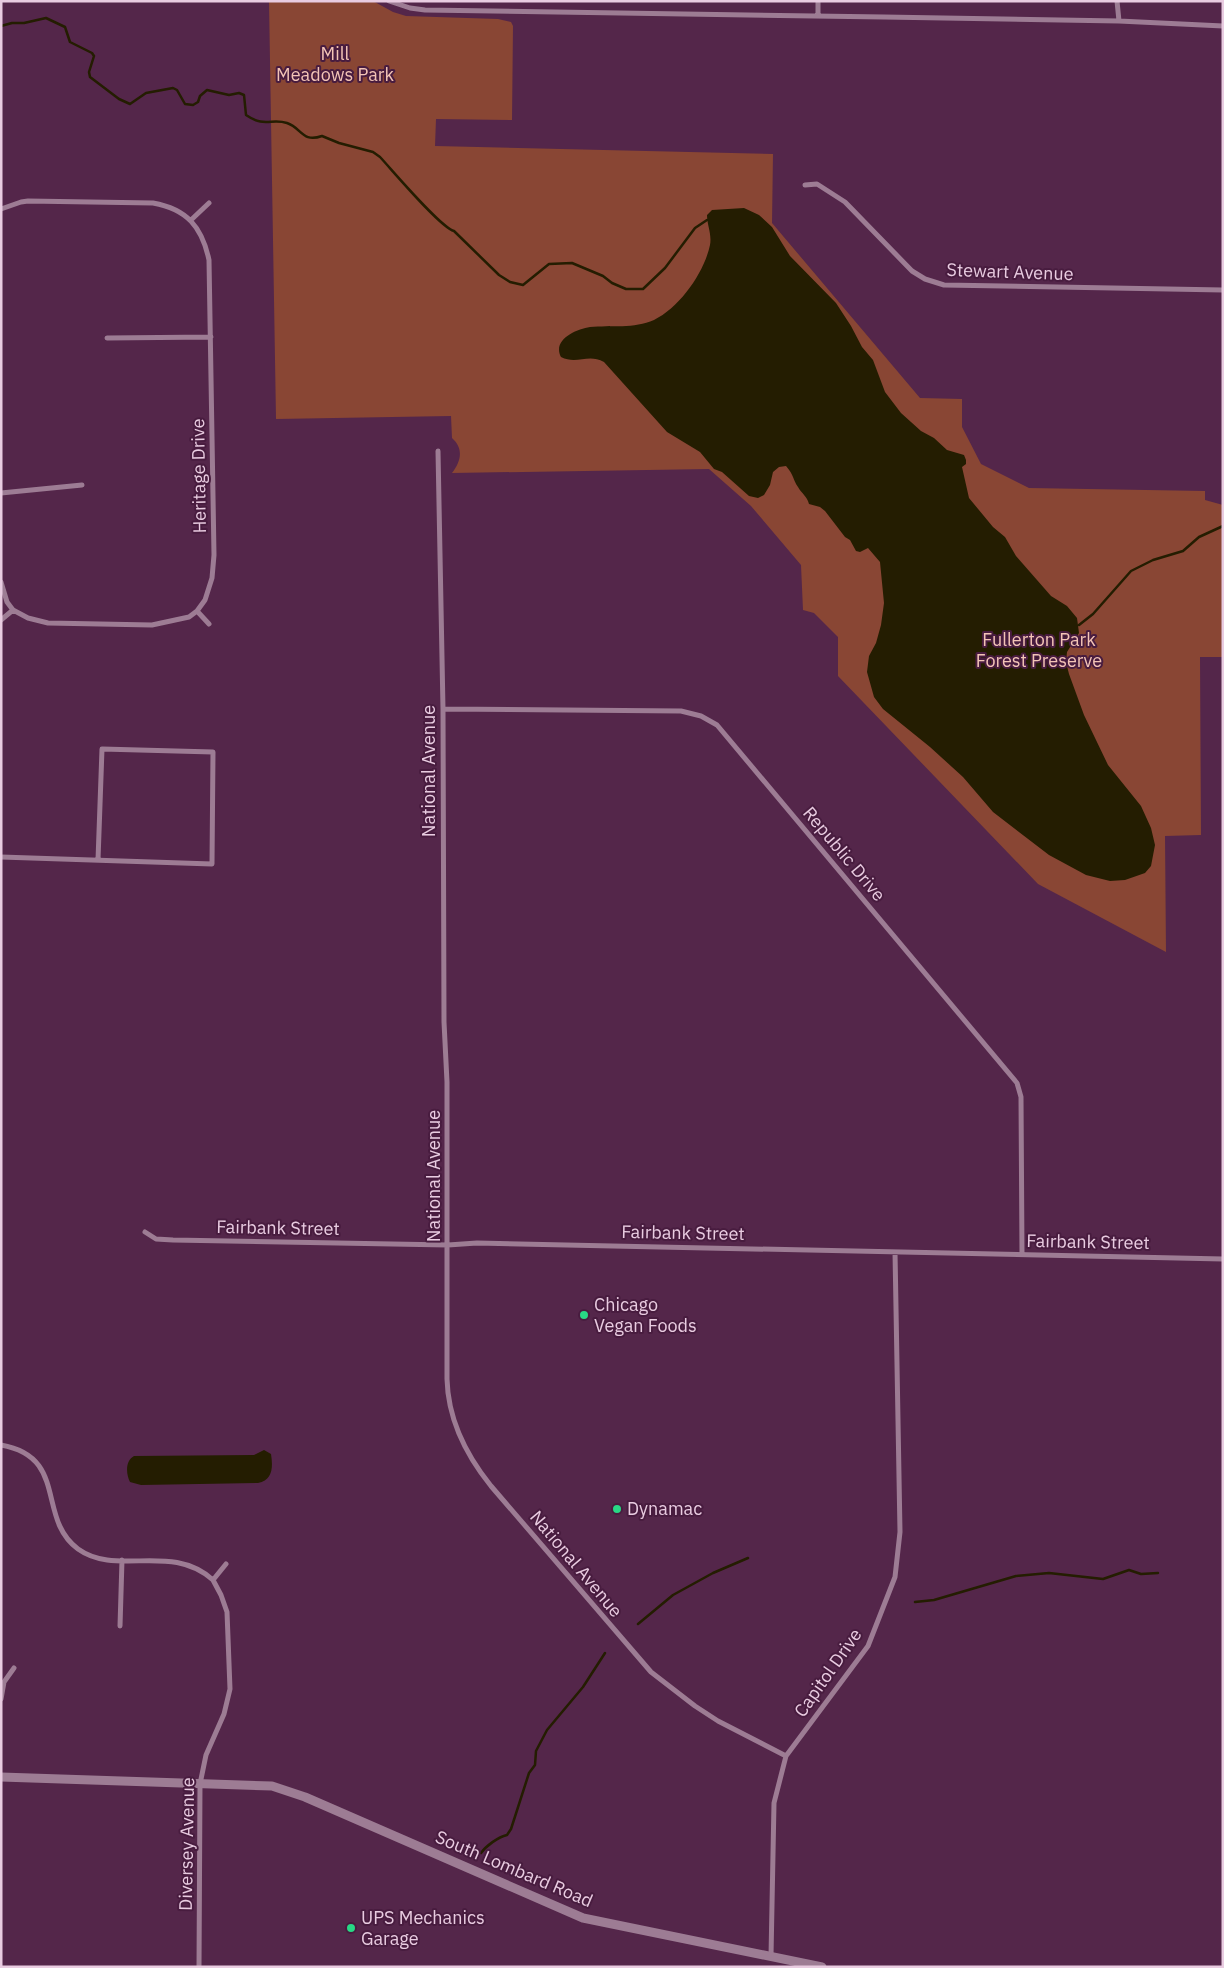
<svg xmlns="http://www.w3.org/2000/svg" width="1224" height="1968" viewBox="0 0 1224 1968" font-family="'IBM Plex Sans',sans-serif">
	<rect width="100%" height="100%" fill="#54264a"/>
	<path fill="#894634" d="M 269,1 L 373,1 L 393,12 L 406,16 L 498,19 L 511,22 L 513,26 L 512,120 L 436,119 L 435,146 L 773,154 L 772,223 L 920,398 L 962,399 L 962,427 L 981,464 L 1029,488 L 1205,491 L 1205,500 L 1223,505 L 1223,657 L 1200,657 L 1201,835 L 1165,836 L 1166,952 L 1038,884 L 838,676 L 838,637 L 814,613 L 803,610 L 801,565 L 751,506 L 709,469 L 452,473 C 461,461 464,449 452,438 L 451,416 L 276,419 Z"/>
	<path fill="#241d01" d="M 744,208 L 759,215 L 772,227 L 790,256 L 836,303 L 851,326 L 862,347 L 873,360 L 885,392 L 901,413 L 921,431 L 934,438 L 947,450 L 964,455 L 966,460 L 966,464 L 962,467 L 969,498 L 993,527 L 1005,537 L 1016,556 L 1051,596 L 1067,606 L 1077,618 L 1079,633 L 1067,652 L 1066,662 L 1069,674 L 1084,715 L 1108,765 L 1141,806 L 1151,828 L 1155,845 L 1151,866 L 1145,873 L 1125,880 L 1110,881 L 1086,875 L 1049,855 L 993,812 L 963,777 L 930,747 L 883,709 L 874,697 L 867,672 L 869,656 L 876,643 L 881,625 L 884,603 L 880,562 L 868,548 L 860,552 L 856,551 L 850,540 L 845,537 L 825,511 L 820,507 L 809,504 C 807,496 802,494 798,487 C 793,480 794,475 786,466 L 779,467 L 773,472 L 770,485 L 764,495 L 758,498 L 749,496 L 722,472 L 714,469 L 700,452 L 667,432 L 604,362 C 588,353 577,365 561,357 C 552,340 576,329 590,327 C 611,325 634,329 654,320 C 680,307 704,273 710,245 C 712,234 707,225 707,215 L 712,210 Z
		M 264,1450 L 271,1454 C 273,1467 273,1480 258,1483 L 141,1485 L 130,1482 C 126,1474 125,1461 134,1456 L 254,1455 Z"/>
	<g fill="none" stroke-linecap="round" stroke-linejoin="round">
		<path stroke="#241d01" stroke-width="2.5" d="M 1,26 L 12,23 L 24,23 L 46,18 L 65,27 L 70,42 L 92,53 L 94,56 L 89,72 L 90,77 L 119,99 L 130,104 L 146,93 L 173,88 L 177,90 L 185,104 L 193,105 L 198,102 L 200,96 L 207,90 L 229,95 L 239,93 L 244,95 L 246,115 C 265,128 271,118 287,123 C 302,128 302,143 322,136 L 339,143 L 373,152 L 380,157 C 393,171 440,227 454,231 L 499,275 L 510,282 L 523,285 L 549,264 L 572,263 L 603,276 L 612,283 L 626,289 L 643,289 L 665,268 L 695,228 L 707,220
			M 1079,625 L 1093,614 L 1131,571 L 1153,560 L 1183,551 L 1199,537 L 1223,526
			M 915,1602 L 934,1600 L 1016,1576 L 1049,1573 L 1103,1579 L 1129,1570 L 1141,1574 L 1158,1573
			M 638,1624 L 673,1595 L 713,1573 L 748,1558
			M 481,1853 C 486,1846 498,1837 507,1835 L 511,1829 L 529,1773 L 535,1765 L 536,1751 L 547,1730 L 583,1687 L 605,1653"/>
		<path stroke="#9d7c94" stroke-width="5" d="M 389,1 L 410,8 L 425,10 L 884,17 L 1119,21 L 1223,26
			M 818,1 L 818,16
			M 1117,1 L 1119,21
			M 805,185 L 817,184 L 845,202 L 912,271 L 925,279 L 944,285 L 1223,290
			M 1,209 L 21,202 L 28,201 L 153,203 C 187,209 202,227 209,260 L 214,555 L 212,578 L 205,600 L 197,611 L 189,617 L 152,625 L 48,623 L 28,618 L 13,610 L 7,602 L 1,582
			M 191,220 L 209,203
			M 107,338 L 211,337
			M 438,451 L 443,709 L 444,1022 L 447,1082 L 447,1379 C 448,1419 466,1455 491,1486 L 651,1672 L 695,1706 L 718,1721 L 786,1756
			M 1,493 L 82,485
			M 197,611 L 209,624
			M 1,620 L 13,610
			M 443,709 L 681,711 L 701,716 L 717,725 L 1017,1083 L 1021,1097 L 1022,1254
			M 1,857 L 212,864 L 213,752 L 102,749 L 98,860
			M 145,1232 L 156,1239 L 173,1240 L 448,1245 L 477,1243 L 1223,1259
			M 1,1445 C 69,1457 36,1518 78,1549 C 117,1577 171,1542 213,1580 L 226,1564
			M 120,1626 L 122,1560
			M 1,1699 L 4,1682 L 14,1668
			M 771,1956 L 774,1803 L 786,1756 L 868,1646 L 895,1577 L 900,1532 L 895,1252
			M 199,1967 L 200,1784 L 206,1755 L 224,1714 L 230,1689 L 227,1612 L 221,1595 L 213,1580"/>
		<path stroke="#9d7c94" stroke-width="9" d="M 1,1777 L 272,1786 L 305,1797 L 583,1918 L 822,1967"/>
	</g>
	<g fill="#28d885" stroke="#481c3f" stroke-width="2">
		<circle cx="584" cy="1315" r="5"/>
		<circle cx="617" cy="1509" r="5"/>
		<circle cx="351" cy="1928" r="5"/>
	</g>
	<g text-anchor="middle" stroke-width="4" stroke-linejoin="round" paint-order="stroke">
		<g font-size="18" fill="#f3c4b6" stroke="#481c3f">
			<text x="335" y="60">Mill<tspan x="335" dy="21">Meadows Park</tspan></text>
			<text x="1039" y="646">Fullerton Park<tspan x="1039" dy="21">Forest Preserve</tspan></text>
		</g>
		<g font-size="18" fill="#e9cce1" stroke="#481c3f">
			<text transform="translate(1010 272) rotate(2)" y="6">Stewart Avenue</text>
			<text transform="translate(199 476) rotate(-91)" y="6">Heritage Drive</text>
			<text transform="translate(429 771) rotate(-90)" y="6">National Avenue</text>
			<text transform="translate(844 854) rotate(50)" y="6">Republic Drive</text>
			<text transform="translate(434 1176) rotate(-90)" y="6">National Avenue</text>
			<text transform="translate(278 1228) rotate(1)" y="6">Fairbank Street</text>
			<text transform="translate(683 1233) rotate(1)" y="6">Fairbank Street</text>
			<text transform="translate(1088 1242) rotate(1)" y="6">Fairbank Street</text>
			<text transform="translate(576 1564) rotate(50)" y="6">National Avenue</text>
			<text transform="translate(828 1673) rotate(-55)" y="6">Capitol Drive</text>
			<text transform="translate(187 1844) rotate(-89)" y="6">Diversey Avenue</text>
			<text transform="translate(514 1869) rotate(23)" y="6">South Lombard Road</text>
		</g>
		<g font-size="18" fill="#e9cce1" stroke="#481c3f" text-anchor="start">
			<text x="594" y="1311">Chicago<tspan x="594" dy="21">Vegan Foods</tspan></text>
			<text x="627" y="1515">Dynamac</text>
			<text x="361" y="1924">UPS Mechanics<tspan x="361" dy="21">Garage</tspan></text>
		</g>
	</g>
	<rect width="1224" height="1968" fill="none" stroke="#e9cce1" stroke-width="5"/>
</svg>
